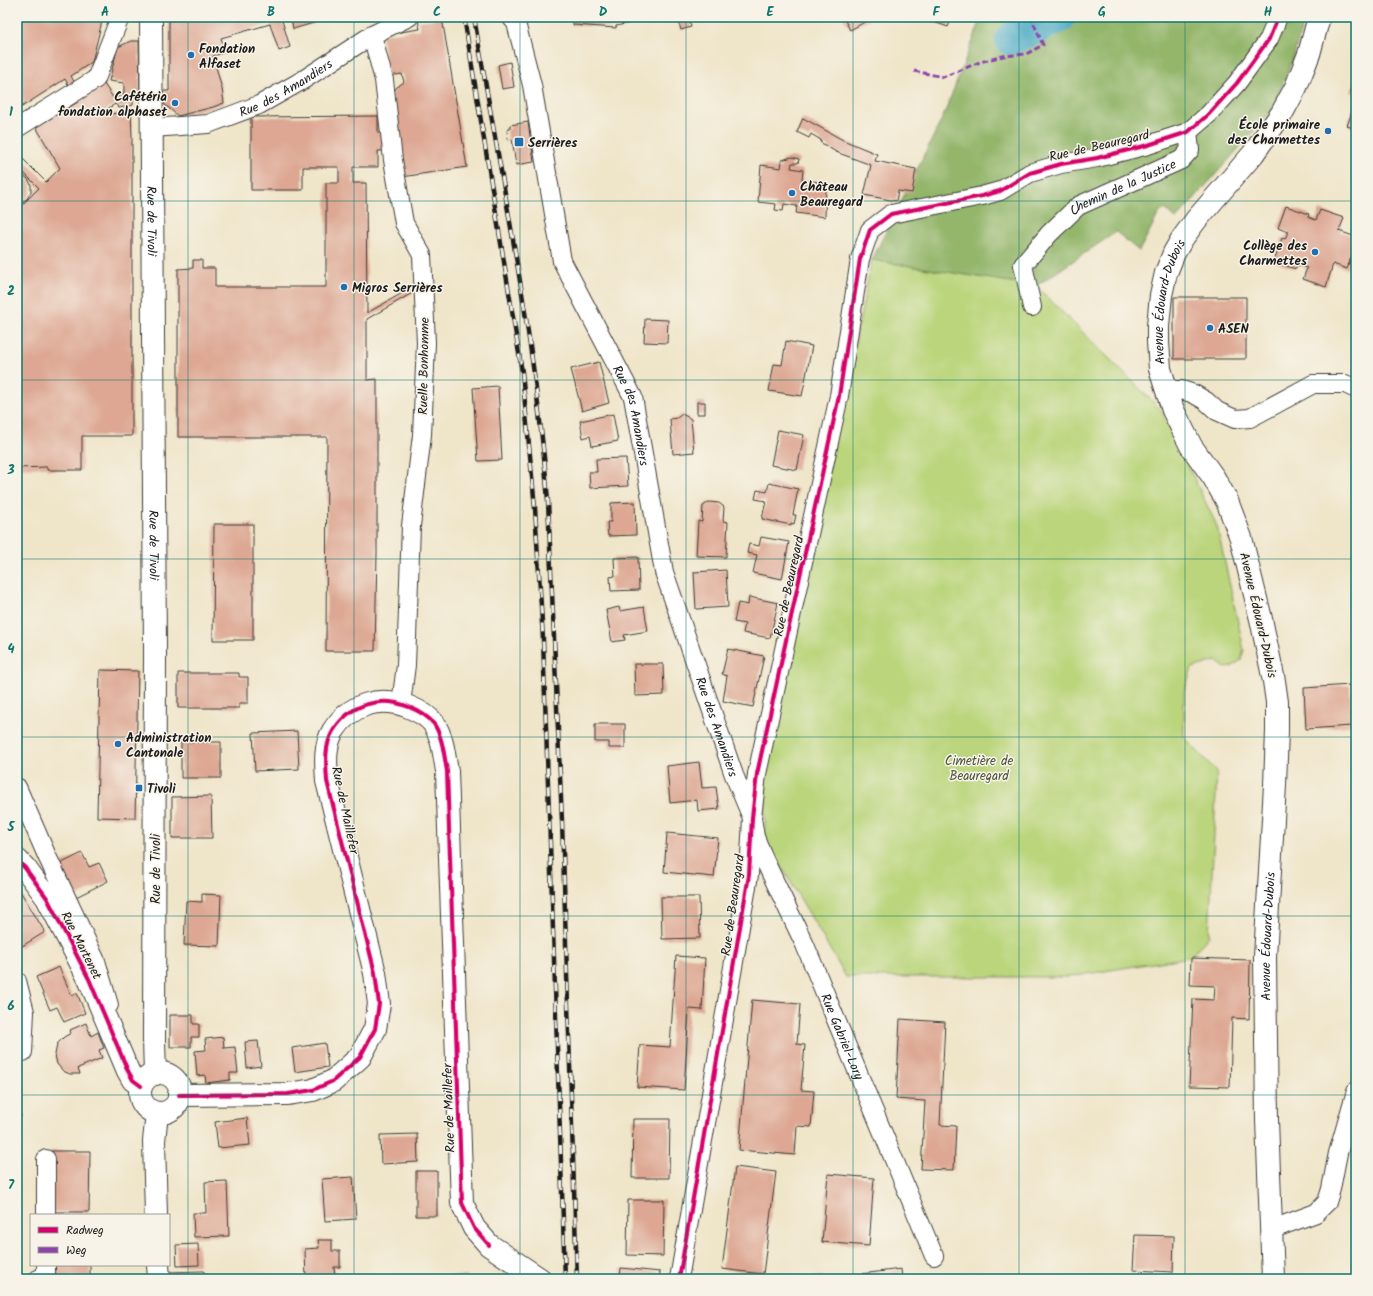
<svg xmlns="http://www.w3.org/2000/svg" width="1373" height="1296" viewBox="0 0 1373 1296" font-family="Kalam,sans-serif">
	<rect width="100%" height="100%" fill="#f7f3e8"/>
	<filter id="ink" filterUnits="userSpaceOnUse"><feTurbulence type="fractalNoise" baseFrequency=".025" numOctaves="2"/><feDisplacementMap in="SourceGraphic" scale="8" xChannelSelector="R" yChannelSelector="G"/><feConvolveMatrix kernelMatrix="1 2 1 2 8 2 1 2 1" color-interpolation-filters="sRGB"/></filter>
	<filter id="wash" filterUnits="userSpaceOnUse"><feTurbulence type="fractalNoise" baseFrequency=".012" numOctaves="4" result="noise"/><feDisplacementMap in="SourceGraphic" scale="16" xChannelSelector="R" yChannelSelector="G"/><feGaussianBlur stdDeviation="0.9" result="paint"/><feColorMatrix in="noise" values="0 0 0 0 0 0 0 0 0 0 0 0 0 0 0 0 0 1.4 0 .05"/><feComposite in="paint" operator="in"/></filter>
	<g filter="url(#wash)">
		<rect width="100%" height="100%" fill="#efe5c9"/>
		<path fill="#bad57b" stroke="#6b784c" d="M 872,260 L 1036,286 L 1161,410 L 1217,526 L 1244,650 L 1241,660 L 1232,667 L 1225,668 L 1216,661 L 1192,668 L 1184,692 L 1184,737 L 1217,772 L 1209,936 L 1190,957 L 1068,977 L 846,977 L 765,838 L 765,777 Z"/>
		<path fill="#93b66b" stroke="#586944" d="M 982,17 L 1305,17 L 1292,61 L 1271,112 L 1176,219 L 1165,209 L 1159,213 L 1139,251 L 1116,232 L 1036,286 L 872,260 L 943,117 Z"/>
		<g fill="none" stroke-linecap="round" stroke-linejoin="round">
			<path stroke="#44a8c4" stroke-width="33" d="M 1011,39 L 1059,17"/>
		</g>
		<g id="blocks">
			<path fill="#dda793" d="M 17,17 L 103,17 L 92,62 L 71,76 L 83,98 L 104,84 L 114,99 L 124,93 L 124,83 L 109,81 L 118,47 L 131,41 L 139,41 L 140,93 L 133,92 L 133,105 L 119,108 L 115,104 L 106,110 L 109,114 L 131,112 L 132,136 L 132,436 L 82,436 L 82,470 L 47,470 L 47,467 L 17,468 L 17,210 L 39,188 L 17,166 L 17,153 L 46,182 L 60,168 L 36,127 L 78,102 L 65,79 L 17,110 Z
				M 183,17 L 281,17 L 290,47 L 279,51 L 270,24 L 221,38 L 226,52 L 213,56 L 222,89 L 224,103 L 213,107 L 178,116 L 163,103 L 163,91 L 169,91 L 169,21 Z
				M 291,17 L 334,17 L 293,29 Z
				M 573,17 L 639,17 L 639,21 L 616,26 L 616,28 L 573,25 Z
				M 677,17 L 696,17 L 689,19 L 691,27 L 681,30 Z
				M 843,17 L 874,17 L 850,30 Z
				M 920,17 L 952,17 L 948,27 Z
				M 442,18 L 467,167 L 402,177 L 397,150 L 378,151 L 378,167 L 353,167 L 353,183 L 366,183 L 367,313 L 415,286 L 414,292 L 367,319 L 367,380 L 377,379 L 377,553 L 375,651 L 326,651 L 327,437 L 178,437 L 178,269 L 193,268 L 193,260 L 202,260 L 202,268 L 215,268 L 215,287 L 326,287 L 326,183 L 339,183 L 339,167 L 303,167 L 303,190 L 251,190 L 251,117 L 378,116 L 378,133 L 395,133 L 392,94 L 397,87 L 404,82 L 402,74 L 388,76 L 381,35 L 420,29 L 418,21 Z
				M 510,62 L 514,87 L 502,89 L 498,65 Z
				M 1356,79 L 1356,94 L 1351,92 Z
				M 1355,103 L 1356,103 L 1356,129 L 1347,126 Z
				M 803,118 L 843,140 L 877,154 L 875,161 L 916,169 L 912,193 L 898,191 L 896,201 L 864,195 L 871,165 L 836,152 L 820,142 L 821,140 L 811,134 L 809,138 L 797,132 Z
				M 528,122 L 534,162 L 516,165 L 512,139 L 508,140 L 507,130 L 510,129 L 510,125 Z
				M 792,157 L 799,159 L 798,163 L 792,163 L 791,168 L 803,170 L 802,180 L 826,183 L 825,217 L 796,213 L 797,206 L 784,204 L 783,211 L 775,210 L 776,204 L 758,202 L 761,165 L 781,168 L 782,160 Z
				M 17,173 L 24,176 L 28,179 L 31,185 L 31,192 L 27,199 L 22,202 L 17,203 Z
				M 1286,206 L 1309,214 L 1308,217 L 1316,220 L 1320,210 L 1344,218 L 1339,231 L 1356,237 L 1356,243 L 1347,269 L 1333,264 L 1326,287 L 1303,279 L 1307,268 L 1298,265 L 1296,269 L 1274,262 L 1282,238 L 1285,239 L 1288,232 L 1278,228 Z
				M 1174,297 L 1246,297 L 1246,359 L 1174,359 Z
				M 645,319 L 668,320 L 667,343 L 644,342 Z
				M 786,341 L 812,346 L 802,396 L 769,391 L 774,364 L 782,365 Z
				M 599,362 L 609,403 L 582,411 L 571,369 Z
				M 498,386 L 502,460 L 478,461 L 473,388 Z
				M 697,402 L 705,402 L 705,414 L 697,414 Z
				M 613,414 L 618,441 L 592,446 L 590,436 L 583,438 L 580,421 Z
				M 682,414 L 691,419 L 694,452 L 673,454 L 670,419 L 677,418 Z
				M 778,430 L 804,435 L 797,470 L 771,465 Z
				M 626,458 L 628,486 L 590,488 L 589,472 L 597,472 L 596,459 Z
				M 769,483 L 798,489 L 793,515 L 796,515 L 794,524 L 791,523 L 791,525 L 762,519 L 766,501 L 755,499 L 757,490 L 767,492 Z
				M 635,502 L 636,535 L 608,536 L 607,522 L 611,522 L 611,503 Z
				M 709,502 L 719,503 L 724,507 L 723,521 L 728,522 L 726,557 L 696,556 L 698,521 L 702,522 L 703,506 Z
				M 214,524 L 253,524 L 253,640 L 213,640 Z
				M 761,537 L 789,542 L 782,579 L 753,573 L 757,555 L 747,553 L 749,544 L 759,546 Z
				M 638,557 L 639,590 L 611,591 L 610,577 L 615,576 L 614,558 Z
				M 726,570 L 728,607 L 696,609 L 694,572 Z
				M 749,597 L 778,603 L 770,638 L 743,633 L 745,624 L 734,622 L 738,603 L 748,605 Z
				M 619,607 L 620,611 L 644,607 L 648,631 L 624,635 L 625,640 L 612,642 L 606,610 Z
				M 728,649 L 764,656 L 753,707 L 723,701 L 727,676 L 722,674 Z
				M 634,664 L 663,664 L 664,695 L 635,696 Z
				M 100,670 L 138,671 L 135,818 L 97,817 Z
				M 178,673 L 239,673 L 239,677 L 248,677 L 248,703 L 239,703 L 239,708 L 178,708 Z
				M 1350,685 L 1352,726 L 1306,729 L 1304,688 Z
				M 595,724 L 625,724 L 625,748 L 609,748 L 609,742 L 595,742 Z
				M 297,731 L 299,769 L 255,771 L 253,733 Z
				M 181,742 L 221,742 L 221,778 L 181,778 Z
				M 699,762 L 702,788 L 716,787 L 719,809 L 698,811 L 697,800 L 670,803 L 667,766 Z
				M 211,796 L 212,838 L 172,838 L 172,797 Z
				M 667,833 L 718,838 L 714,877 L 664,872 Z
				M 82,853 L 89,867 L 99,863 L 108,881 L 74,898 L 58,865 Z
				M 17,886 L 45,932 L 19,948 L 17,945 Z
				M 202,894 L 221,895 L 219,946 L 184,945 L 186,901 L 202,902 Z
				M 661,897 L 699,897 L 700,938 L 662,939 Z
				M 676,956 L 705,958 L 702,1010 L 689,1009 L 684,1090 L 637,1087 L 640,1045 L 670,1047 Z
				M 1191,958 L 1250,960 L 1249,1019 L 1232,1018 L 1230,1087 L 1189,1086 L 1193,999 L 1214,1000 L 1215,986 L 1190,985 Z
				M 59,967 L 72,996 L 77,993 L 85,1013 L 64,1022 L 57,1007 L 50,1010 L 36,977 Z
				M 752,1000 L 800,1004 L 797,1044 L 805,1045 L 801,1090 L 814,1091 L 811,1127 L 797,1126 L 795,1155 L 739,1150 Z
				M 170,1015 L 193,1015 L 193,1024 L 199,1024 L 199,1037 L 191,1037 L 191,1047 L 170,1047 Z
				M 900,1019 L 945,1022 L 940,1125 L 956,1126 L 954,1170 L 921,1169 L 925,1101 L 896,1099 Z
				M 86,1023 L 91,1036 L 98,1032 L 104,1048 L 99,1050 L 102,1058 L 78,1068 L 80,1074 L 70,1074 L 63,1071 L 57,1064 L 55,1055 L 57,1044 L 64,1037 L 71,1033 L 70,1030 Z
				M 223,1037 L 224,1048 L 235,1047 L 238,1073 L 230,1073 L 230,1080 L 206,1083 L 205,1075 L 197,1076 L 195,1051 L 206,1050 L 205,1039 Z
				M 258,1041 L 261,1066 L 247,1068 L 245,1042 Z
				M 325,1043 L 328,1067 L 295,1072 L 292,1048 Z
				M 17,1099 L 21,1117 L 17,1117 Z
				M 247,1118 L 250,1145 L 218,1148 L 215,1122 Z
				M 633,1119 L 670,1119 L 669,1178 L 632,1178 Z
				M 417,1134 L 418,1162 L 381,1164 L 380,1135 Z
				M 51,1151 L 90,1151 L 89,1212 L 51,1212 Z
				M 735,1167 L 776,1172 L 763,1274 L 722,1269 Z
				M 416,1171 L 437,1171 L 437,1216 L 416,1216 Z
				M 828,1174 L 874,1178 L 869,1246 L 822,1242 Z
				M 353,1177 L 356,1219 L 325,1221 L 322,1179 Z
				M 227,1181 L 229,1236 L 194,1237 L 193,1213 L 206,1213 L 205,1182 Z
				M 628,1200 L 664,1200 L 663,1256 L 627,1255 Z
				M 1135,1235 L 1174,1236 L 1173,1272 L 1133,1270 Z
				M 318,1240 L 332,1240 L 332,1251 L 340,1251 L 340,1267 L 334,1267 L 335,1279 L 306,1279 L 305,1249 L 319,1248 Z
				M 198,1244 L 199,1265 L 177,1266 L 176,1245 Z
				M 52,1265 L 90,1265 L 90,1277 L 52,1277 Z
				M 621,1268 L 660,1272 L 659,1279 L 620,1279 Z
				M 901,1269 L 902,1279 L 862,1279 L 861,1274 Z
				M 204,1271 L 204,1279 L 169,1279 L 168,1272 Z
				M 467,1276 L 467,1279 L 399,1279 L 399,1277 Z
				M 823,1276 L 823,1279 L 806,1279 L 806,1278 Z"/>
		</g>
	</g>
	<g filter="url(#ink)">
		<use href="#blocks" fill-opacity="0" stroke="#3c3a36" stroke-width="1"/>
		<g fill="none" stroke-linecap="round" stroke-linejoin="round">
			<defs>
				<g id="street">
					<path id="s1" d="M 511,17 L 516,23 L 532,85 L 562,261 L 633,397 L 664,572 L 734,775 L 752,818 L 755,837 L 764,859 L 805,945 L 934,1256"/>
					<path d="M 372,35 L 384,80 L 393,160 L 404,223 L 422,255 L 426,343 L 422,435 L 411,526 L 406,665 L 401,704"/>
					<path d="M 17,128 L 96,79 L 120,17"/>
					<path id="s2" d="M 152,128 L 208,124 L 259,105 L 303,80 L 372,35 L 409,17"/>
					<path id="s3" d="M 1032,307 L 1023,265 L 1049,234 L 1078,206 L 1181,160 L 1190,150 L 1188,132"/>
					<path d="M 1166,390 L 1182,390 L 1194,394 L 1206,401 L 1217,411 L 1235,419 L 1250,418 L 1313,384 L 1345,384 L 1356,389"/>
					<path d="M 17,787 L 47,856 L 96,961 L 109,1005"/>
					<path d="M 17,981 L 25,1012 L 23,1052 L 17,1053"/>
					<path d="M 46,1215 L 46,1159"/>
					<path d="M 1270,1230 L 1316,1213 L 1327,1202 L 1331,1189 L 1338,1153 L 1356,1091"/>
					<path d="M 38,1279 L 46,1277 L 46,1265"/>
					<path d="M 679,1279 L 749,875 L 752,818 L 757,774 L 839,396 L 860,259 L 870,230 L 891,214 L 982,196 L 1000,191 L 1030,173 L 1061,164 L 1097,158 L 1148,145 L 1188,132 L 1209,114 L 1237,83 L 1269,39 L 1278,17"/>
				</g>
				<g id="secondary">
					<path id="s4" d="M 151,17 L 155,652 L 154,1040 L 155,1074"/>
					<path d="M 17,860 L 25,868 L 47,898 L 89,979 L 128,1071 L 133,1080 L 141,1086"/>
					<circle cx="160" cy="1093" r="20"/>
					<path d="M 179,1095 L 288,1094 L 313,1090 L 333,1081 L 360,1057 L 375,1029 L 379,1004 L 375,973 L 327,781 C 326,765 324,746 333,731 C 350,704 380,695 409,707 C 419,711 428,716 434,724 C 443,738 444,755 447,771 L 462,1203 L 474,1228 L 489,1245 L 540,1279"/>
					<path d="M 156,1215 L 154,1141 L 157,1113"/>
					<path d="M 158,1265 L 159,1279"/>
					<path id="s5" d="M 1273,1279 L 1267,1120 L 1265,957 L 1275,785 L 1277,731 L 1277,702 L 1274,681 L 1261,619 L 1241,538 L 1227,501 L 1214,478 L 1191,446 L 1173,410 L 1160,369 L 1158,342 L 1158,326 L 1161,295 L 1166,273 L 1174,253 L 1182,239 L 1196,220 L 1253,154 L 1282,113 L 1296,87 L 1309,54 L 1319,17"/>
				</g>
			</defs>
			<use href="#street" stroke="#3c3a36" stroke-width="20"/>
			<use href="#secondary" stroke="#3c3a36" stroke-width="24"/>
			<use href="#street" stroke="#fff" stroke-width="18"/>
			<use href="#secondary" stroke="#fff" stroke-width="22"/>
			<defs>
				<path id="rail" d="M 464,17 L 522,372 L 535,508 L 543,639 L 565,1279
					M 474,17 C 501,178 535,338 548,501 L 562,821 L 577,1279"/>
			</defs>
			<use href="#rail" stroke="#1c1c1c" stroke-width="4.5"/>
			<use href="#rail" stroke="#f7f3e8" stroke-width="3" stroke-dasharray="9" stroke-linecap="butt"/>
			<path stroke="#8e44ad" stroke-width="3" stroke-dasharray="6 3" stroke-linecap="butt" d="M 914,71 L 943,77 L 980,62 L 1003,56 L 1026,54 L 1043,45 L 1031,17"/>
			<defs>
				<path id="cycleway" d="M 17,860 L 25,868 L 47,898 L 89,979 L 128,1071 L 133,1080 L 141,1086
					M 179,1095 L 288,1094 L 313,1090 L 333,1081 L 360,1057 L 375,1029 L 379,1004 L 375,973 L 327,781 C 326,765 324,746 333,731 C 350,704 380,695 409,707 C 419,711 428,716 434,724 C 443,738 444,755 447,771 L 462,1203 L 474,1228 L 489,1245
					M 679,1279 L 749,875 L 752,818 L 757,774 L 839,396 L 860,259 L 870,230 L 891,214 L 982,196 L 1000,191 L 1030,173 L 1061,164 L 1097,158 L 1148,145 L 1188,132 L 1209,114 L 1237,83 L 1269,39 L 1278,17"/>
			</defs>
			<use href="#cycleway" stroke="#f7f3e8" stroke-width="6"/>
			<use href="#cycleway" stroke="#d6006c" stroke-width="4"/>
		</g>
	</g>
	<path fill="none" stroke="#0f766e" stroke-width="1" stroke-opacity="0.55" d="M 188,17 L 188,1279M 354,17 L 354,1279M 520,17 L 520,1279M 686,17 L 686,1279M 853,17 L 853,1279M 1019,17 L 1019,1279M 1185,17 L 1185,1279M 17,201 L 1356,201M 17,380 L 1356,380M 17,559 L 1356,559M 17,737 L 1356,737M 17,916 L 1356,916M 17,1095 L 1356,1095"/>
	<g fill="#1f6fb2" stroke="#f7f3e8" stroke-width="1.5">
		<circle cx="191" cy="55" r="4"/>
		<circle cx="175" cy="103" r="4"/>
		<circle cx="1328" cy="131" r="4"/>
		<rect x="514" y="137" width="10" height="10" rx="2"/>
		<circle cx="792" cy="193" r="4"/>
		<circle cx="1315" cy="252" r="4"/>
		<circle cx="344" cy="287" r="4"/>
		<circle cx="1210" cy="328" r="4"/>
		<circle cx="118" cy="744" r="4"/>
		<rect x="135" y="784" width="8" height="8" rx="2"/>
	</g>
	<g text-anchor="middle" stroke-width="3" stroke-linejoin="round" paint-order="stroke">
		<g font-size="13" font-weight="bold" fill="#1c1c1c" stroke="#f7f3e8" text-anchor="start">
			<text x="199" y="53">Fondation<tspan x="199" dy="15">Alfaset</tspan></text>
			<text x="167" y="101" text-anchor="end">Cafétéria<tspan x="167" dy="15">fondation alphaset</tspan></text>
			<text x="1320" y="129" text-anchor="end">École primaire<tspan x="1320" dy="15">des Charmettes</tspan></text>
			<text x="528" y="147">Serrières</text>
			<text x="800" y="191">Château<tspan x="800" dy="15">Beauregard</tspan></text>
			<text x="1307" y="250" text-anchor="end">Collège des<tspan x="1307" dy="15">Charmettes</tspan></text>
			<text x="352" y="292">Migros Serrières</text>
			<text x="1218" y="333">ASEN</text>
			<text x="126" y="742">Administration<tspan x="126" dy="15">Cantonale</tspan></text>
			<text x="147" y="793">Tivoli</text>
		</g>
		<g font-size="13" fill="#1c1c1c" stroke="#f7f3e8">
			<text dy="5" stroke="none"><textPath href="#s2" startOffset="142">Rue des Amandiers</textPath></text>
			<text transform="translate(1099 145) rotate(-13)" y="5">Rue de Beauregard</text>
			<text dy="5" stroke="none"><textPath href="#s3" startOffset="172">Chemin de la Justice</textPath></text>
			<text dy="5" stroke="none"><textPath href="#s4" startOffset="204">Rue de Tivoli</textPath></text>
			<text dy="5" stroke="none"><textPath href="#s5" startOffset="1003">Avenue Édouard-Dubois</textPath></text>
			<text transform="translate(423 366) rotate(-89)" y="5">Ruelle Bonhomme</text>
			<text dy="5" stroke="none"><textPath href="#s1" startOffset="421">Rue des Amandiers</textPath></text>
			<text dy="5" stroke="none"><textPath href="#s4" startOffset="528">Rue de Tivoli</textPath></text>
			<text transform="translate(788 586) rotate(-78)" y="5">Rue de Beauregard</text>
			<text transform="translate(1259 615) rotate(77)" y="5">Avenue Édouard-Dubois</text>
			<text dy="5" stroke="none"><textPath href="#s1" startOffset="745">Rue des Amandiers</textPath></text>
			<text transform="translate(346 810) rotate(78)" y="5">Rue de Maillefer</text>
			<text transform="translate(155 869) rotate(-90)" y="5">Rue de Tivoli</text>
			<text transform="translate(732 905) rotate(-82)" y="5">Rue de Beauregard</text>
			<text dy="5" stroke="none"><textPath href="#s5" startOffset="343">Avenue Édouard-Dubois</textPath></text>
			<text transform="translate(82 945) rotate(63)" y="5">Rue Martenet</text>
			<text dy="5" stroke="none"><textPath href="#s1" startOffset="1080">Rue Gabriel-Lory</textPath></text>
			<text transform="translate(448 1108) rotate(-92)" y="5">Rue de Maillefer</text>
		</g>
		<g font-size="13" fill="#4b5438" stroke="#f7f3e8">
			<text x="979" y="765">Cimetière de<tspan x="979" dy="15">Beauregard</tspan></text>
		</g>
	</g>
	<rect width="1373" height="1296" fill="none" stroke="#f7f3e8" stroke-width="44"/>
	<rect x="30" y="1214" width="140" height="52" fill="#f7f3e8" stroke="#9f9d96"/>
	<rect x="38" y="1227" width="20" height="6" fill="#d6006c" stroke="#9f9d96"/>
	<text x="66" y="1234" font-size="12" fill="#1c1c1c">Radweg</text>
	<rect x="38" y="1247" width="20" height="6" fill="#8e44ad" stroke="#9f9d96"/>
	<text x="66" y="1254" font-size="12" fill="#1c1c1c">Weg</text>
	<rect x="22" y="22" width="1329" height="1252" fill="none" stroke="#0f766e" stroke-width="1.5"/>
	<g font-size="13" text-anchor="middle" font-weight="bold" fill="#0f766e">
		<text x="105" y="16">A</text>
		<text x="271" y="16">B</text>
		<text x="437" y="16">C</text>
		<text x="603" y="16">D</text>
		<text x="770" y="16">E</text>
		<text x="936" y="16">F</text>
		<text x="1102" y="16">G</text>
		<text x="1268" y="16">H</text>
		<text x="11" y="116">1</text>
		<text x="11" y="295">2</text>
		<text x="11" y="474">3</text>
		<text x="11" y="653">4</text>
		<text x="11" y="831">5</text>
		<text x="11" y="1010">6</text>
		<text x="11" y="1189">7</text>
	</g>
</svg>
